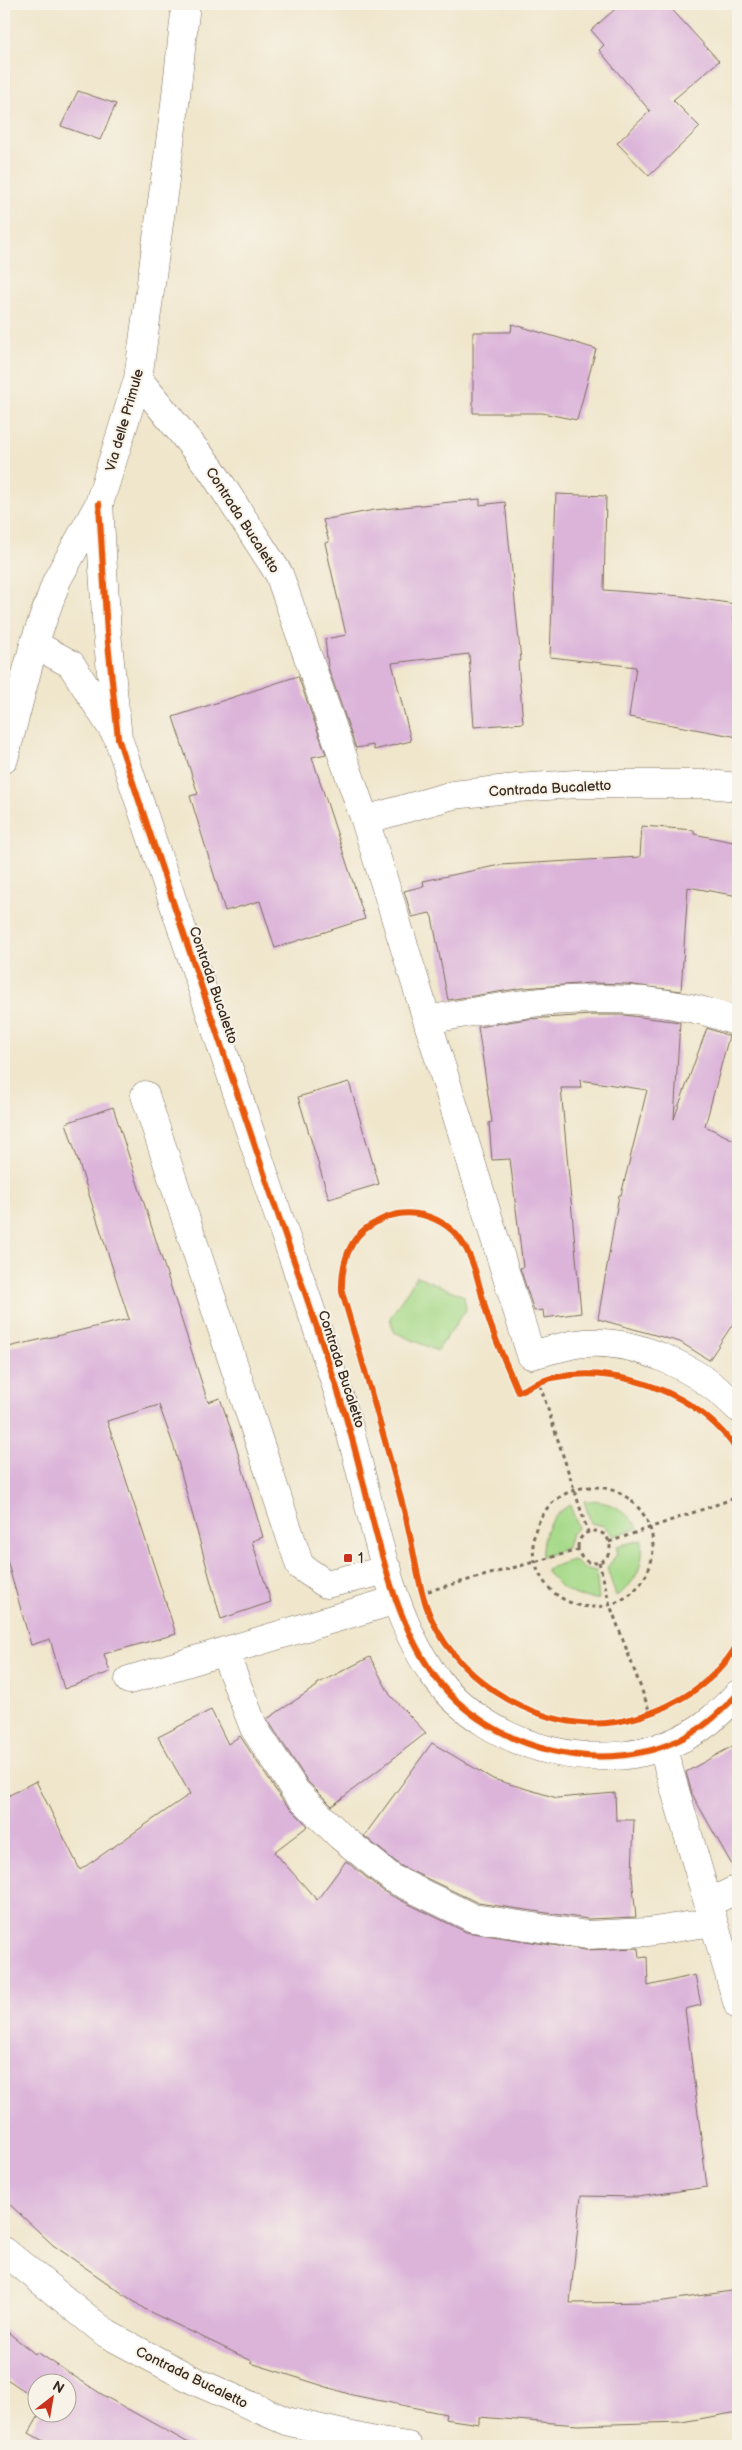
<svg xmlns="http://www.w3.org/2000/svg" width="742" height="2450" viewBox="0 0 742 2450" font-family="'Balsamiq Sans',sans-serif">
	<rect width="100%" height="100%" fill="#f7f3e8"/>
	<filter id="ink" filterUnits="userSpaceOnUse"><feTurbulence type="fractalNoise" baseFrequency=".02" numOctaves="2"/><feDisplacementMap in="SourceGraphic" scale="10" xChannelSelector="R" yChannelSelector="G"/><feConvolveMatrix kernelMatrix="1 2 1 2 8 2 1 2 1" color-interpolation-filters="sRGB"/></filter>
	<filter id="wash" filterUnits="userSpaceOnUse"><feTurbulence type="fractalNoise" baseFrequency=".0096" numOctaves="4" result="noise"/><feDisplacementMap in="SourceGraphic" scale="20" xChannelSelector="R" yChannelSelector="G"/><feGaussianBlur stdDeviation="1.12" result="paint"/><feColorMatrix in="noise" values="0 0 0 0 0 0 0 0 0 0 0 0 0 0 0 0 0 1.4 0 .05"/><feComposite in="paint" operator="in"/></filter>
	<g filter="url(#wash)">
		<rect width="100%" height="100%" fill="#f0e6cc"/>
		<path fill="#a7da8a" stroke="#718254" d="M 417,1276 L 464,1296 L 466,1310 L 437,1351 L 394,1332 L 390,1318 Z
			M 584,1501 C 608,1500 624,1508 638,1528 L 613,1536 L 604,1526 L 591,1523 Z
			M 570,1505 L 578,1527 L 570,1536 L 567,1548 L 542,1557 C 541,1534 550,1516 570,1505 Z
			M 642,1540 C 644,1564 637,1583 616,1596 L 607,1568 L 617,1554 L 617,1546 Z
			M 573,1560 L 583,1568 L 596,1571 L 599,1599 C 575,1598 559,1590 546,1569 Z"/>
		<g id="blocks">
			<path fill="#dcb4da" d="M 621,4 L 667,4 L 719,61 L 673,100 L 700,127 L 649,176 L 617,143 L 650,111 L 599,50 L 604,45 L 591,30 Z
				M 78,91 L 116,104 L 100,140 L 61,126 Z
				M 512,324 L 596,349 L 577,420 L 542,413 L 473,413 L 473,332 L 511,332 Z
				M 556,494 L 606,496 L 604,590 L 681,596 L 735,604 L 734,620 L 738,620 L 738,737 L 629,717 L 636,667 L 550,657 Z
				M 480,499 L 480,505 L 505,502 L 521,661 L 518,661 L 523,723 L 474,727 L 469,654 L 392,663 L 411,741 L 374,750 L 373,745 L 356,748 L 328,667 L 325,639 L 346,635 L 325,543 L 329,542 L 323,520 L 374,510 Z
				M 298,676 L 326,754 L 312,757 L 365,919 L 275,948 L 260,901 L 225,911 L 190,796 L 198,794 L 173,717 Z
				M 642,826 L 694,830 L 694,834 L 738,843 L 738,896 L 688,887 L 681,991 L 626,984 L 591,983 L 523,988 L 448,1000 L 432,917 L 430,913 L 412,917 L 404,891 L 424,886 L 423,881 L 500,865 L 640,857 Z
				M 592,1015 L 624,1015 L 680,1022 L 674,1119 L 707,1028 L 729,1036 L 705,1126 L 738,1142 L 738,1316 L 709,1360 L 680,1342 L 598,1319 L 619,1195 L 621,1195 L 647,1090 L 580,1080 L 581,1088 L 561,1088 L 581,1313 L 544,1318 L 543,1310 L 534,1311 L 520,1268 L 523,1267 L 510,1159 L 492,1160 L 489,1123 L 492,1122 L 478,1027 L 527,1019 Z
				M 349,1082 L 379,1184 L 329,1199 L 298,1097 Z
				M 113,1107 L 208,1402 L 220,1398 L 232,1433 L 263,1537 L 252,1541 L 271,1602 L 221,1619 L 174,1447 L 159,1405 L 107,1421 L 176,1634 L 104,1654 L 110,1672 L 64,1689 L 50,1639 L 31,1645 L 4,1550 L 4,1348 L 129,1319 L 66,1123 Z
				M 370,1657 L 390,1695 L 426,1733 L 332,1806 L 308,1782 L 267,1719 L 317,1686 L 317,1684 Z
				M 211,1710 L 228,1744 L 240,1736 L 283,1801 L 308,1826 L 274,1852 L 317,1900 L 346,1861 L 386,1893 L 466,1932 L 585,1950 L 638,1948 L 639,1958 L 647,1957 L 648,1986 L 695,1975 L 701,2005 L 685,2009 L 707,2187 L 638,2197 L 581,2196 L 570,2303 L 657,2302 L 738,2290 L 738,2412 L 682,2422 L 578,2425 L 479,2417 L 479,2424 L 445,2419 L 446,2414 L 352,2395 L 251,2363 L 252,2361 L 146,2310 L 53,2245 L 4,2199 L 4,1798 L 36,1781 L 80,1870 L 190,1794 L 158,1737 Z
				M 432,1743 L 493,1779 L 557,1798 L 615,1793 L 616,1820 L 634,1820 L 632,1876 L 636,1917 L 588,1919 L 478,1903 L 401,1866 L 364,1836 Z
				M 738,1743 L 738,1874 L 737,1874 L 692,1794 L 686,1772 Z
				M 4,2329 L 35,2354 L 37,2352 L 106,2397 L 194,2446 L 52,2446 L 29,2433 L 41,2412 L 68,2412 L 68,2382 L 38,2382 L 38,2400 L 4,2377 Z"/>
		</g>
	</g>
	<g filter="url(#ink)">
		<use href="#blocks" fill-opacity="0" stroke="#7a6c5b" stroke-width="1"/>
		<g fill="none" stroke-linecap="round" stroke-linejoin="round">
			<defs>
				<path id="minor" d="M 138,379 L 211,469 L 279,574 L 365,820 L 531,1355 C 546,1351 561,1347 576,1344 C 634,1336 698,1368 738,1408
					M 99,504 L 107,633 L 118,738 C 168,889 219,1040 270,1191 C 295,1265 322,1339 345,1414 C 370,1495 384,1605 433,1674 C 487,1751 609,1782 692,1733 C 710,1723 724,1708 738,1694
					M 34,644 L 71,664 L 115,733
					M 4,759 L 34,644 L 57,580 L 99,504 L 138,379 L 174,113 L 186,4
					M 365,820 L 453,795 L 517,788 L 576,784 L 708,784 L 738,787
					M 428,1020 C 513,1003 604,989 690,1008 C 707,1011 723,1017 738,1022
					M 145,1095 L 300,1566 L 326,1584 L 388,1570
					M 224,1651 L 254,1728 L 296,1792 L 340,1836 L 393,1879 L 473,1918 L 587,1935 L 648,1932 L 713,1922
					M 129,1680 L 396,1600
					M 662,1746 L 738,2005
					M 708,1903 L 738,1889
					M 4,2251 L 107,2334 L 195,2381 L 286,2421 L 374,2441 L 408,2446"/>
			</defs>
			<use href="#minor" stroke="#7a6c5b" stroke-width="29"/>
			<path stroke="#7a6c5b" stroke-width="3" stroke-dasharray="4 4" stroke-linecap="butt" d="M 540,1385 L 588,1532
				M533 1547a60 60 0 1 1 120 0a60 60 0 1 1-120 0Z
				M578 1547a16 16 0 1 1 32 0a16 16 0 1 1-32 0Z
				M 609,1542 L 738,1497
				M 599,1562 L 610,1605 L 651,1715
				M 428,1591 L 578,1550"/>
			<use href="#minor" stroke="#fff" stroke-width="28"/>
			<defs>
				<path id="cycleway" d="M 99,504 L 107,633 L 118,738 C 168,889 219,1040 270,1191 C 295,1265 322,1339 345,1414 C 370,1495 384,1605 433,1674 C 487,1751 609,1782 692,1733 C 710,1723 724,1708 738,1694
					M 738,1452 C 702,1395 622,1365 557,1377 C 543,1379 530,1386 518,1392 C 508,1367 496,1343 488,1317 C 475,1276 473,1228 423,1215 C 404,1211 390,1214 373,1224 C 348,1237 341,1266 342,1292 C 364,1367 386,1442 406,1518 C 414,1549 418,1591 432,1620 C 462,1685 544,1733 615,1722 C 662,1715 715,1686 738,1643"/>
			</defs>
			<use href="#cycleway" stroke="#f7f3e8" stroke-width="9"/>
			<use href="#cycleway" stroke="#e8590c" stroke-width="6"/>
		</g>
	</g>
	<rect fill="#c8321e" stroke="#f7f3e8" stroke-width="2" x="343" y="1553" width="10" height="10" rx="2.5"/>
	<g text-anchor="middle" stroke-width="4" stroke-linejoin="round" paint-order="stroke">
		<g font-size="14" fill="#3b2a1e" stroke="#f7f3e8">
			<text transform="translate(124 420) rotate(-74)" y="5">Via delle Primule</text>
			<text transform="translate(243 520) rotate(57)" y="5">Contrada Bucaletto</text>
			<text transform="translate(550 788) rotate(-3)" y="5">Contrada Bucaletto</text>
			<text transform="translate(214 985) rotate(71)" y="5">Contrada Bucaletto</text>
			<text transform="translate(342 1369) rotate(72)" y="5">Contrada Bucaletto</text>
			<text transform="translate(192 2377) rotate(26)" y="5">Contrada Bucaletto</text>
		</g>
		<g font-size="14" fill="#3b2a1e" stroke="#f7f3e8" text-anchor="start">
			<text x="358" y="1563">1</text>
		</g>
	</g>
	<rect width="742" height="2450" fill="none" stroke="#f7f3e8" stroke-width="20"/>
	<g transform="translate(52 2398) rotate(31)"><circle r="24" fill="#f7f3e8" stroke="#aca397"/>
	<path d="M0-4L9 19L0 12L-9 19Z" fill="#c8321e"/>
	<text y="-8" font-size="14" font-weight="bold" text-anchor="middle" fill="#3b2a1e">N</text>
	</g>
</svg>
